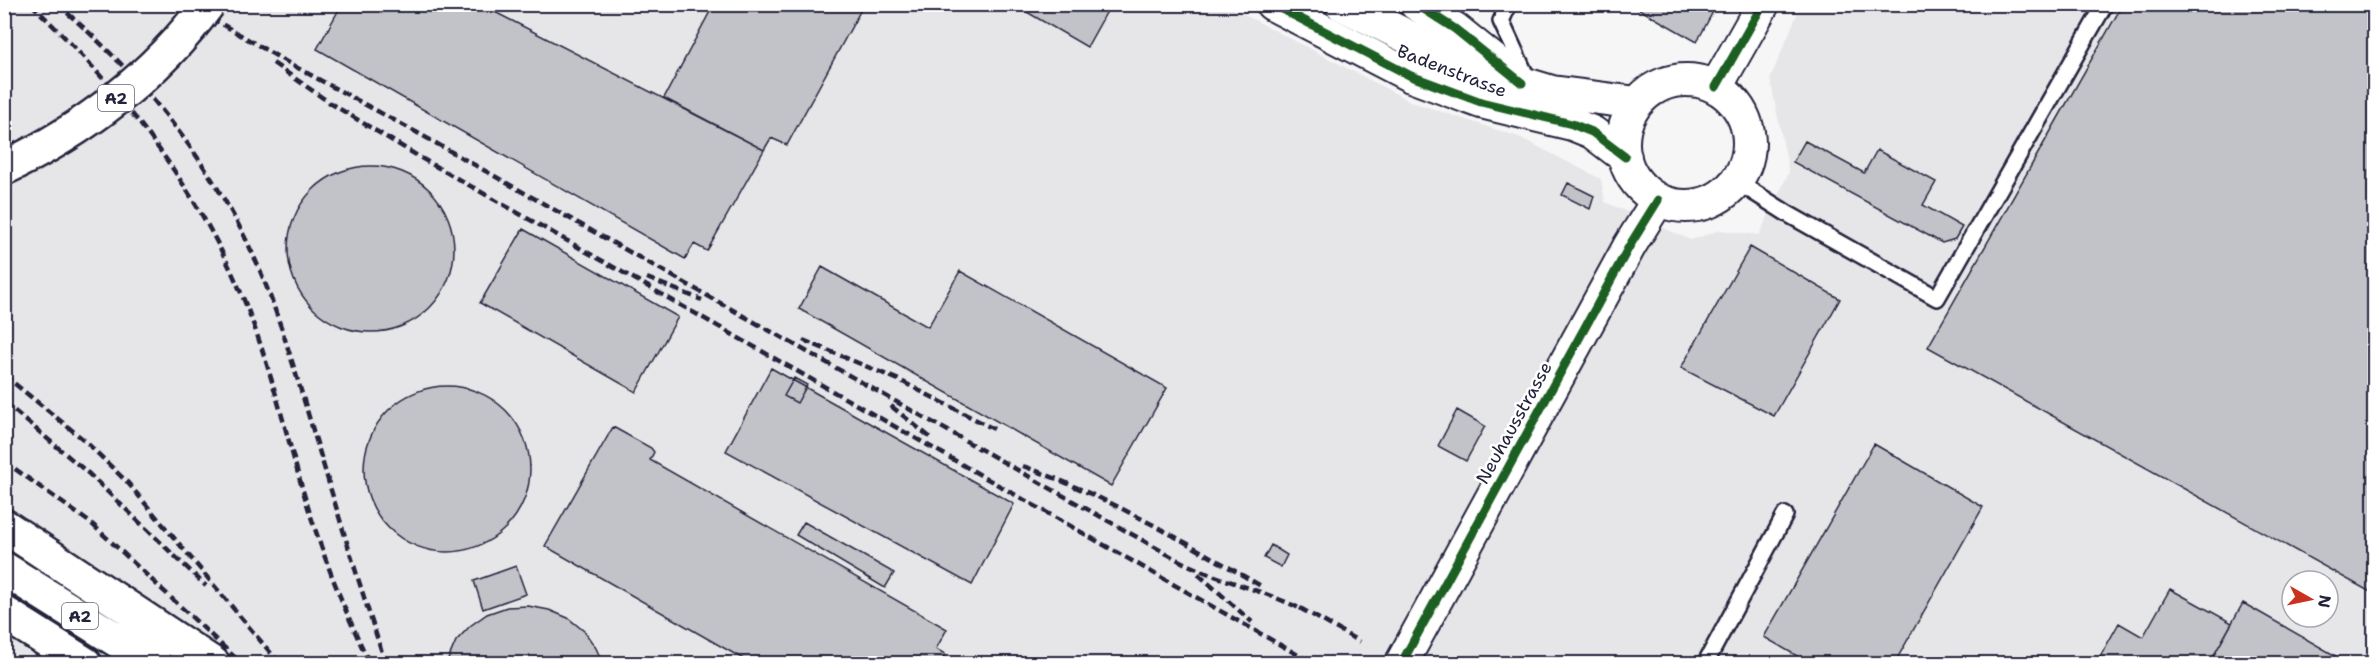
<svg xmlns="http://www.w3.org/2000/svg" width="2379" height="668" viewBox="0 0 2379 668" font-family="'Shantell Sans',sans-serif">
	<rect width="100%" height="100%" fill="#f6f6f7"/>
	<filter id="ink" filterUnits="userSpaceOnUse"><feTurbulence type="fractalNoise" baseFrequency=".0167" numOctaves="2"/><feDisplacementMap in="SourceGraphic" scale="12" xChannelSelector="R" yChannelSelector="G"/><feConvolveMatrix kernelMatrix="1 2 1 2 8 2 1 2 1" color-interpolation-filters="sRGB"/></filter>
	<g filter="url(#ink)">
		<path fill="#e6e6e9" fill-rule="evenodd" d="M 4,5 L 1226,5 L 1412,102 L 1519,137 L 1601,179 L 1605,202 L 1691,240 L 1720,230 L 1759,235 L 1789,172 L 1770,79 L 1801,5 L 2374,5 L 2374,663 L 5,663 ZM 2292,581 L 2328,581 L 2328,617 L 2292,617 Z"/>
		<path fill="#c2c2c9" stroke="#22223b" stroke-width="1.5" d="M 342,4 L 476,4 L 485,7 L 764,150 L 707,251 L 694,244 L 685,259 L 317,49 Z
			M 714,4 L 864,4 L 787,145 L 771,138 L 764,150 L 664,98 Z
			M 1013,4 L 1111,4 L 1087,47 Z
			M 1630,4 L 1717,4 L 1697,42 Z
			M 2123,4 L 2374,4 L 2374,594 L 1928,347 Z
			M 1805,141 L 1864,173 L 1877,150 L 1936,182 L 1923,205 L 1962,227 L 1955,239 L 1942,243 L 1793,162 Z
			M288 249a83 83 0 1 1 166 0a83 83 0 1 1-166 0Z
			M 1568,183 L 1594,196 L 1590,209 L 1562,195 Z
			M 523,229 L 678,317 L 636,392 L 480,303 Z
			M 1750,247 L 1840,299 L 1774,416 L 1681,368 Z
			M 822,267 L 928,327 L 960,271 L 1167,388 L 1111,486 L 799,309 Z
			M 771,368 L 1014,504 L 972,585 L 726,451 Z
			M 794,378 L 807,385 L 797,403 L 784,396 Z
			M364 469a83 83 0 1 1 166 0a83 83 0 1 1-166 0Z
			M 1457,410 L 1485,426 L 1466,461 L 1438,446 Z
			M 613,427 L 651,448 L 654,452 L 650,460 L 947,629 L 936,649 L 945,654 L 940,664 L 752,664 L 545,546 Z
			M 1874,444 L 1983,507 L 1894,664 L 1811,664 L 1764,637 Z
			M 804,522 L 894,573 L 885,588 L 796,535 Z
			M 1271,545 L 1287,555 L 1281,567 L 1264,558 Z
			M 516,566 L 526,594 L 483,609 L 474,581 Z
			M 2170,589 L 2232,623 L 2209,664 L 2096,664 L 2119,623 L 2143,637 Z
			M 2243,603 L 2350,664 L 2209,664 Z
			M 528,606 L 549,610 L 568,618 L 584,631 L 596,648 L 603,664 L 446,664 L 456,641 L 470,626 L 487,614 L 507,607 Z"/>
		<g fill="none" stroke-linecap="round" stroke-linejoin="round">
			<defs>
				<path id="lane" d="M 1509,4 L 1501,21 L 1527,78
					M 1736,181 L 1788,214 L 1937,298 L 2105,4
					M 1705,664 L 1785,515"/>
				<path id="street" d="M 1272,4 L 1411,76 L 1481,102 L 1572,124 L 1592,132 L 1625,157
					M 1416,4 L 1455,29 L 1522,83 L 1552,92 L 1637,103
					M1623 143a63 63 0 1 1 126 0a63 63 0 1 1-126 0Z
					M 1716,87 L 1763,4
					M 1401,664 L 1630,245 L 1658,200"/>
				<path id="highway" d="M 1342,4 L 1424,45 L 1522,83
					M 4,526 L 213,664
					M 4,569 L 155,664
					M 4,613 L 85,664"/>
			</defs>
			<use href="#lane" stroke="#22223b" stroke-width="20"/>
			<use href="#street" stroke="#22223b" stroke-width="36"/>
			<use href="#highway" stroke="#22223b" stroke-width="38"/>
			<use href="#lane" stroke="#fff" stroke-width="15"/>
			<use href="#street" stroke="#fff" stroke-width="32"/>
			<use href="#highway" stroke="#fff" stroke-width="33"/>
			<path stroke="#22223b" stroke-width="4.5" stroke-dasharray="9 4.5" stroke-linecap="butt" d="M 31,4 C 120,89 197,186 244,300 C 271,366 286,436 307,504 C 324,559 345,612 370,664
				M 57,4 C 131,67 192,138 238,224 C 269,282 287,345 306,407 C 332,493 357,579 386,664
				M 188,4 L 283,60 L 416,132 L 1176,559 C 1218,581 1265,590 1307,612
				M 273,63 L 330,103 L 421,158 L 1314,664
				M 647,278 L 702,300
				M 803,340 L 899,380 L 994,429
				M 4,375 L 84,440 L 128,483 L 280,664
				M 4,402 L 88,473 L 206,586
				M 891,406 L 931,438
				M 4,461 L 92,524 L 242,664
				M 1023,466 C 1109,497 1182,540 1261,586
				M 1198,574 L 1252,622
				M 1300,608 L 1360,642"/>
			<defs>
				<path id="highway-bridge" d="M 4,168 C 83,131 156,75 208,4"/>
			</defs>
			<use href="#highway-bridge" stroke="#22223b" stroke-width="38" stroke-linecap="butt"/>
			<use href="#highway-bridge" stroke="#fff" stroke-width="33"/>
			<defs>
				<path id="cycleway" d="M 1272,4 L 1411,76 L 1481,102 L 1572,124 L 1592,132 L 1625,157
					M 1416,4 L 1455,29 L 1522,83
					M 1716,87 L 1763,4
					M 1401,664 L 1630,245 L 1658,200"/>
			</defs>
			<use href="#cycleway" stroke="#fff" stroke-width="13"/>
			<use href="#cycleway" stroke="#1b5e20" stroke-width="9"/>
		</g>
	</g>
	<g text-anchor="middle" stroke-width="5" stroke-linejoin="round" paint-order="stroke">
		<g fill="#fff" stroke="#646476" stroke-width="1.5">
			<rect x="98" y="85" width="36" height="26" rx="4.5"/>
			<rect x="62" y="603" width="36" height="26" rx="4.5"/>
		</g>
		<g font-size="16" font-weight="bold" fill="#22223b">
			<text x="116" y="104">A2</text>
			<text x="80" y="622">A2</text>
		</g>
		<g font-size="18" fill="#22223b" stroke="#fff">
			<text transform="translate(1452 71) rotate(21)" y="6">Badenstrasse</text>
			<text transform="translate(1514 423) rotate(-61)" y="6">Neuhausstrasse</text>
		</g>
	</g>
	<rect width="2379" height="668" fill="none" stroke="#fff" stroke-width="24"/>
	<rect x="12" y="12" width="2355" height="644" fill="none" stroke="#22223b" stroke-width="2" filter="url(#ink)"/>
	<g transform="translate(2310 599) rotate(99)"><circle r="28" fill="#ffffff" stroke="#a7a7b1" stroke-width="1.5"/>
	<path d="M0-4.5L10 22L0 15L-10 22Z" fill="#c8321e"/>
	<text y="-9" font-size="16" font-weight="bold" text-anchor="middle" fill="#22223b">N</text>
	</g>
</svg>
